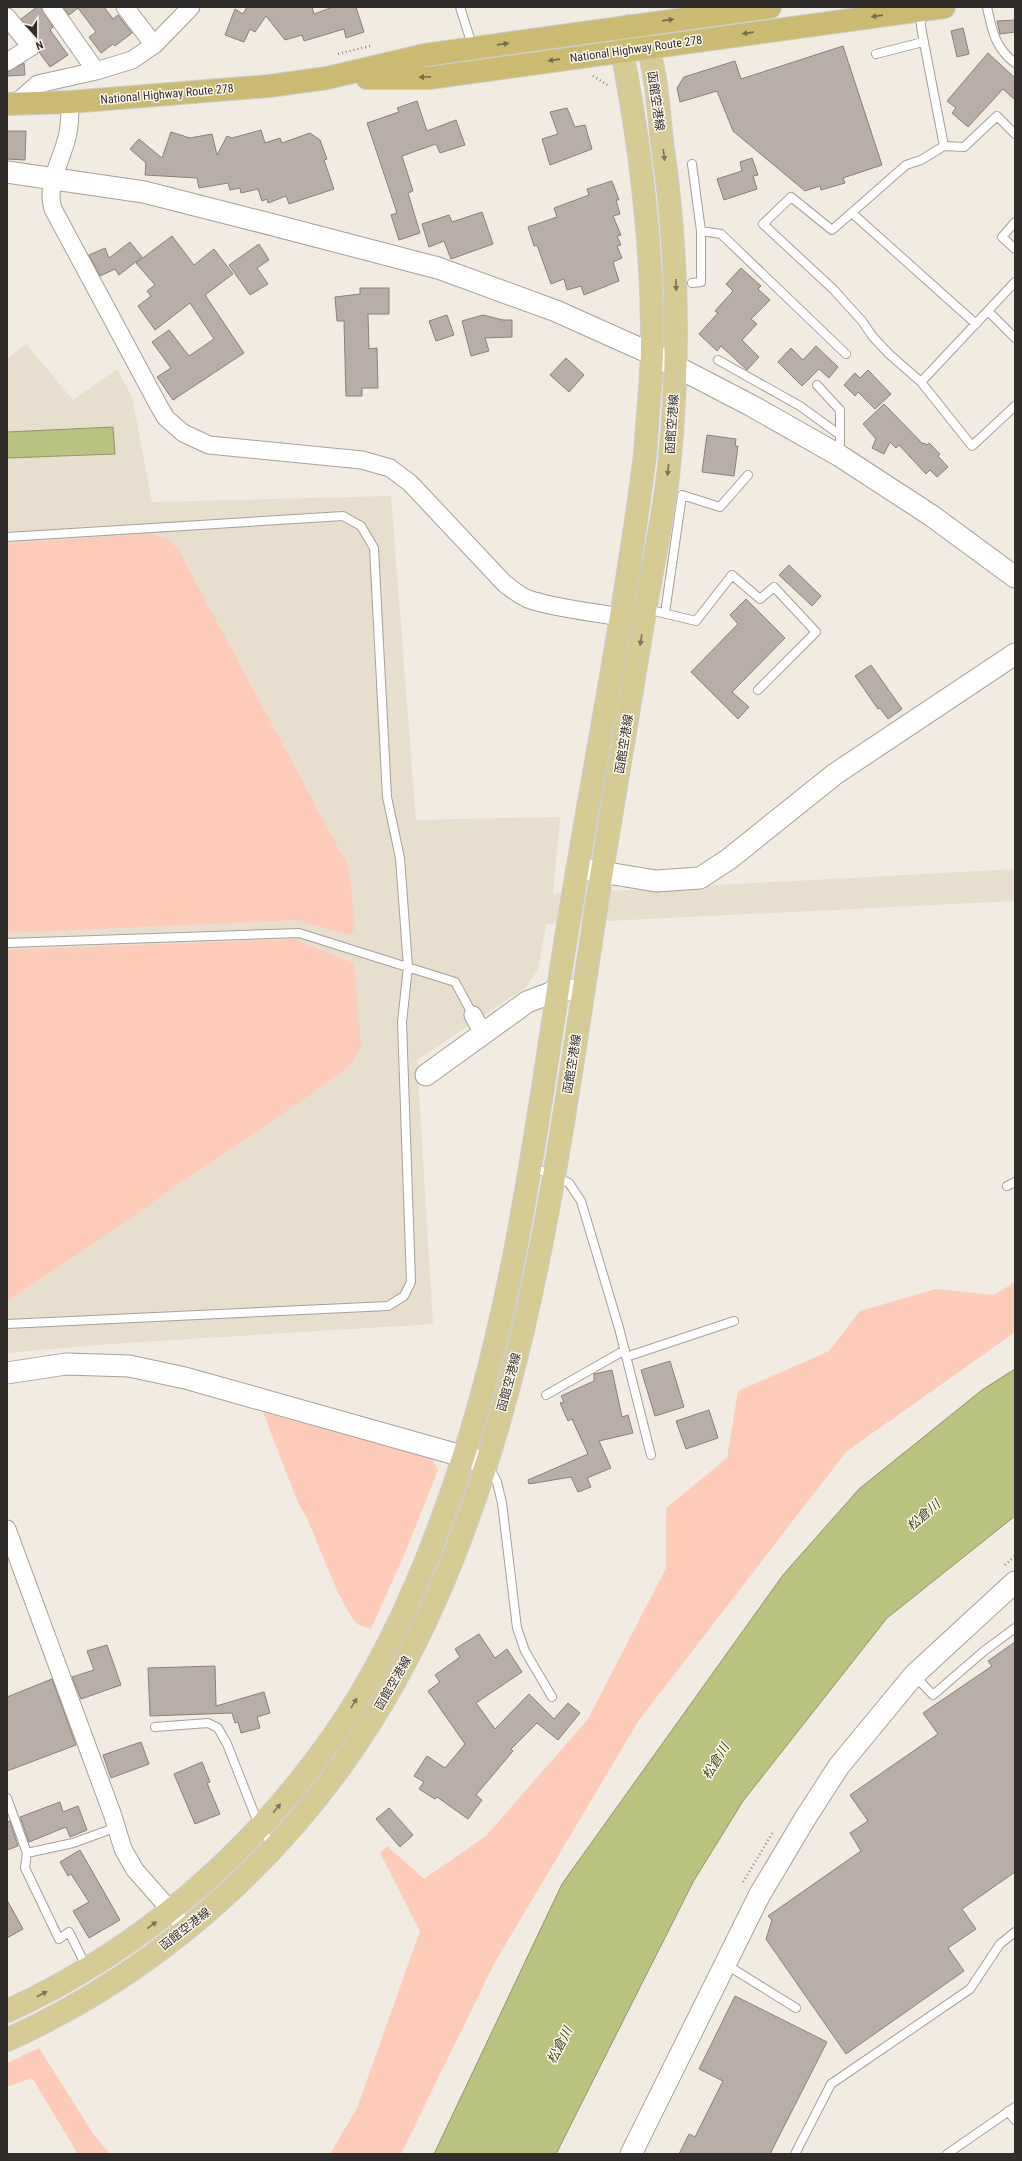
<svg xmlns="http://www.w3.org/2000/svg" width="1022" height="2161" viewBox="0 0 1022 2161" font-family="'Roboto Condensed','Noto Sans JP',sans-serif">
	<rect width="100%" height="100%" fill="#f1ebe1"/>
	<path fill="#e8dece" d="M 26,344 L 73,400 L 117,369 L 132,397 L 152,502 L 391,496 L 416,820 L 560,817 L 553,894 L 1015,869 L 1015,901 L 546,924 L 538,970 L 525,988 L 417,1060 L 433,1324 L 110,1344 L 7,1353 L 7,359 Z"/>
	<path fill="#fcccb9" d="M 149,534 L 166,538 L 178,549 L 349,868 L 355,927 L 350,936 L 298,920 L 7,933 L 7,543 Z
		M 293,939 L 354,963 L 361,1047 L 354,1060 L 343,1072 L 7,1302 L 7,950 Z
		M 1015,1282 L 1015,1332 L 846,1452 L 639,1720 L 495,1962 L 401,2154 L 330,2154 L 357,2108 L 420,1931 L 380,1853 L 387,1846 L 424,1879 L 486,1836 L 588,1719 L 666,1568 L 666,1508 L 727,1458 L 738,1391 L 829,1351 L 860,1311 L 936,1289 L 994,1295 Z
		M 263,1412 L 432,1459 L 438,1470 L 405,1553 L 371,1629 L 359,1625 L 352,1618 L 338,1593 L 307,1518 L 298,1503 Z
		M 39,2048 L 94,2135 L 110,2154 L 78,2154 L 32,2078 L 7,2087 L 7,2063 Z"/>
	<path fill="#b9c27f" stroke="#909566" d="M 113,427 L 115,454 L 7,458 L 7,432 Z
		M 1015,1369 L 1015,1516 L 887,1618 L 743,1801 L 693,1882 L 556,2154 L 434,2154 L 562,1884 L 783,1575 L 859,1489 L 982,1390 Z"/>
	<path fill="#b8aea7" stroke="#898079" d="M 37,7 L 41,7 L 53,27 L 50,30 L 68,55 L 50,67 L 39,52 L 41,46 L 39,41 L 21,19 Z
		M 63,7 L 104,7 L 113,19 L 118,15 L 132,33 L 115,46 L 113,44 L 101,53 L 89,37 L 96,32 L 78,8 L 69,15 Z
		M 247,7 L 312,7 L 314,14 L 333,7 L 356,7 L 364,32 L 346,38 L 344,29 L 304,41 L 302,35 L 285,40 L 266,16 L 255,32 L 250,29 L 244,42 L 225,35 L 235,9 L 243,14 Z
		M 1015,20 L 1015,32 L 1000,34 L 997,21 Z
		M 963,28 L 969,54 L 957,57 L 951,31 Z
		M 843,46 L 882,165 L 843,178 L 845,183 L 821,190 L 820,186 L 805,191 L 733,131 L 717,91 L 680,102 L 677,88 L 684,77 L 735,61 L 741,79 Z
		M 988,53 L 1015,78 L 1015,100 L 1003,89 L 968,127 L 952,113 L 956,108 L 947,101 Z
		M 24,63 L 25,75 L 7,76 L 7,72 Z
		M 417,101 L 427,131 L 456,120 L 465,145 L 440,153 L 436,144 L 402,156 L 413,191 L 408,193 L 420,233 L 399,240 L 391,215 L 397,213 L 367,123 L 399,112 L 397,108 Z
		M 567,108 L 575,127 L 585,125 L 592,149 L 550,165 L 542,139 L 558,134 L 550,112 Z
		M 261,130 L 265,143 L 280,138 L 282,143 L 310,133 L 320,140 L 327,159 L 324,160 L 334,189 L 289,204 L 286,196 L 268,203 L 267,199 L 262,201 L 258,189 L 241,193 L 240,188 L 230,190 L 228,183 L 199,188 L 197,178 L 145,175 L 146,163 L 130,149 L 139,139 L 162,158 L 171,132 L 190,138 L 212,134 L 217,155 L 227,136 L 232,138 Z
		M 7,131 L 26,131 L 25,160 L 7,159 Z
		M 752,158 L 758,175 L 753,176 L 757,189 L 724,200 L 717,179 L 742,171 L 740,162 Z
		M 612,181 L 619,200 L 616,200 L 620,214 L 613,216 L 621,235 L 617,236 L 621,245 L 617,246 L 622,258 L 613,262 L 619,281 L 584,295 L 581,286 L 567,290 L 564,279 L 551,284 L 537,245 L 534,246 L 528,227 L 557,217 L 554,208 L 589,195 L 587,189 Z
		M 482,212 L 493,244 L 451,259 L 444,241 L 429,247 L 422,224 L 449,215 L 452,222 Z
		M 172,236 L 194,265 L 214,249 L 233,274 L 205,295 L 244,353 L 173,400 L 157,377 L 171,368 L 152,342 L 169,330 L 189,356 L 214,339 L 190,303 L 155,330 L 138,306 L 151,296 L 147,291 L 155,285 L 136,263 Z
		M 130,242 L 142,257 L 119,275 L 115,269 L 100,276 L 89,255 L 105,248 L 109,258 Z
		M 259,244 L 269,260 L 257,268 L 268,284 L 250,295 L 229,265 Z
		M 741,268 L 761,286 L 758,289 L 770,300 L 751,319 L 757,324 L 742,340 L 759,357 L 747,370 L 721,346 L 717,351 L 699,334 L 718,313 L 715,311 L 733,291 L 726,284 Z
		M 360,288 L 389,288 L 389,314 L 368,314 L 369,349 L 377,348 L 378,388 L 362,388 L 362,396 L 346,396 L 344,321 L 337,321 L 335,297 L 360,294 Z
		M 447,315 L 454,335 L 436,341 L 429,321 Z
		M 483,315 L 503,320 L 512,320 L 512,337 L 485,338 L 489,351 L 471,356 L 462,321 Z
		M 816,346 L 838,367 L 829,378 L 819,369 L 802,386 L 778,362 L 791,348 L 803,360 Z
		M 566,358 L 584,375 L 569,392 L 550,375 Z
		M 868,370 L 891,394 L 875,409 L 858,392 L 855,396 L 844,385 L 855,373 L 860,378 Z
		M 884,404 L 923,444 L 924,443 L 927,445 L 929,443 L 940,454 L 938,456 L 948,467 L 937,477 L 930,470 L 926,474 L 899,445 L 896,448 L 890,442 L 884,454 L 872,448 L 876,439 L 863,424 Z
		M 707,435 L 736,439 L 735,446 L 738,446 L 734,476 L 702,472 Z
		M 789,565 L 821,596 L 812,606 L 779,575 Z
		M 746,599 L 785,638 L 732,692 L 749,707 L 738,719 L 691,672 L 738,624 L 730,615 Z
		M 871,665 L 902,709 L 888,719 L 880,708 L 878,709 L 855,676 Z
		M 670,1361 L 684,1407 L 655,1416 L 641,1370 Z
		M 612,1370 L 622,1417 L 628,1415 L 633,1433 L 599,1441 L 611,1468 L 587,1478 L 591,1487 L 578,1492 L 571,1477 L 529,1484 L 528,1480 L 588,1454 L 572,1419 L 568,1421 L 560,1403 L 564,1402 L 561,1396 L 594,1381 L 594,1374 Z
		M 709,1410 L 718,1438 L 686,1449 L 676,1421 Z
		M 479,1634 L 495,1658 L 507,1649 L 522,1672 L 476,1703 L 495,1729 L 529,1694 L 554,1719 L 568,1703 L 580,1713 L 558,1740 L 537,1723 L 511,1749 L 513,1751 L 476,1795 L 482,1800 L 468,1819 L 437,1797 L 435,1799 L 419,1789 L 424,1782 L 414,1776 L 427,1756 L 445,1768 L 465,1744 L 428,1691 L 440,1682 L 435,1675 L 460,1657 L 455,1649 Z
		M 1015,1642 L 1015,1872 L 962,1909 L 976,1929 L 948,1948 L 964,1971 L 846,2054 L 766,1939 L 772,1920 L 768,1916 L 861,1851 L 850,1833 L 868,1821 L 850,1795 L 938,1734 L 923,1713 L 992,1666 L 988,1661 Z
		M 107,1645 L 121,1685 L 81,1699 L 72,1677 L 94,1670 L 87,1651 Z
		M 215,1666 L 216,1706 L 264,1692 L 270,1713 L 257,1717 L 260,1728 L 241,1733 L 238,1722 L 235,1723 L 232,1713 L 150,1716 L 148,1668 Z
		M 52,1679 L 76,1745 L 7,1771 L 7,1697 Z
		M 141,1742 L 149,1764 L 111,1778 L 103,1755 Z
		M 202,1762 L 210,1782 L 207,1783 L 220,1814 L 195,1824 L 174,1774 Z
		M 60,1802 L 63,1812 L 78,1806 L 87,1830 L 70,1837 L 66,1827 L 29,1842 L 20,1817 Z
		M 389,1808 L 413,1835 L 400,1847 L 376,1819 Z
		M 10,1821 L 18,1846 L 7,1850 L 7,1822 Z
		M 80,1850 L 120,1920 L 89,1938 L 73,1911 L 89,1902 L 71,1874 L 68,1876 L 60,1862 Z
		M 7,1900 L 23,1929 L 7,1938 Z
		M 735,1996 L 827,2042 L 770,2154 L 679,2154 L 689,2134 L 695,2137 L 723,2081 L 699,2069 Z"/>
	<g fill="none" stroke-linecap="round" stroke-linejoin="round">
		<defs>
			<path id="service" d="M 460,7 L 473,48
				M 987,7 C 992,30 995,48 1015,63
				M 920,11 L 921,27 L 944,146
				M 876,54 L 923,42
				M 1015,134 L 997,116 L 964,147 L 944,146 L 921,160 L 906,165 L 832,230 L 791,197 L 763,224 L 833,289 L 862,321 L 873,337 L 889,354 L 921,382 L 1015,282
				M 852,213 L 976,324
				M 1015,222 L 1002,237 L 1015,249
				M 701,231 L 721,234 L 846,354
				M 692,283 L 701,282 L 701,231 L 692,164
				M 988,311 L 1015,338
				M 718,360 L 800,406 L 840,435
				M 921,382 L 972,446 L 1015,406
				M 817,385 L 840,410 L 840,455
				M 7,537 L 343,516 L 361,526 L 374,548 L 387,797 L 400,858 L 408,967 L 402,1022 L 411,1282 L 404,1296 L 388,1306 L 7,1324
				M 646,609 L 696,621 L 732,575 L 760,599 L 774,587 L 816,632 L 758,690
				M 665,613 L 682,495 L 720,507 L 748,475
				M 7,943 L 299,933 L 455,982 L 473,1015
				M 531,1166 L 569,1183 L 581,1201 L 619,1328 L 651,1455
				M 1007,1186 L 1015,1182
				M 626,1357 L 734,1321
				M 546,1395 L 625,1350
				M 489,1467 L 497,1482 L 502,1503 L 517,1628 L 525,1651 L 552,1697
				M 914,1675 L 933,1695 L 984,1651 L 1015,1628
				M 155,1727 L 208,1723 L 218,1728 L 227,1744 L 260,1828 L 274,1847
				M 7,1798 L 27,1853 L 73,1843 L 117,1827
				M 27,1853 L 25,1868 L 59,1939 L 69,1932 L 87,1968
				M 725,1964 L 796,2008
				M 1008,2111 L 1015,2120
				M 795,2154 L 831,2084 L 970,1989 L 1000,1944 L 1015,1932
				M 947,2154 L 1015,2107"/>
			<path id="minor" d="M 51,7 L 96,71
				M 125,7 L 154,45
				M 7,17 L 31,47 L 7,62
				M 70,102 C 70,112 70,123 68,133 C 63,159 45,183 53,209 L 160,408 L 166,418 L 183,433 L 209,445 L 362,460 L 390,468 L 410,483 L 505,584 C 512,589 520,596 528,599 C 553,608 593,612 620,617
				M 15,104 L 38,84 L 96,71 L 132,60 L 154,45 L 191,7
				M 473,1015 L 483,1034
				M 7,1529 L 113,1816 L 123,1849 L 135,1870 L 187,1929"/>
			<path id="tertiary" d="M 7,172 L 144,192 L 254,220 L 438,268 L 556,311 L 652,354 L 752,406 L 840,456 L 932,516 L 1015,577
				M 577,868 L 656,881 L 700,878 L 729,859 L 835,774 L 1015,654
				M 426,1075 L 527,1002 L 558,990 L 583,990
				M 7,1373 L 66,1364 L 129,1366 L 185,1378 L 487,1463
				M 631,2154 L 760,1894 L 806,1817 L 839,1766 L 914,1675 L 1015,1582"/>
			<path id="primary" d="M 7,2011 C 139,1951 251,1854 334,1735 C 391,1654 434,1549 464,1455 C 517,1290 538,1115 565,944 C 591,781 624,619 645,455 C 647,421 651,386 652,352 C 653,252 641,150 622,51 L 628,33
				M 7,2040 C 171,1966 310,1836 396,1679 C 447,1588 482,1487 509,1386 C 553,1220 574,1047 601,877 C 616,789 630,700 645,611 C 653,563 664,515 669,467 C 680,358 678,250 662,142 C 659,116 657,77 649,53 C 646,42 637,34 629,26"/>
			<path id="trunk" d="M 367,78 L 429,78 L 944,7
				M 7,104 L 70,102 L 269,86 L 327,78 L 425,55 L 770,7"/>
		</defs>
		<use href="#service" stroke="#a6a097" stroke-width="10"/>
		<use href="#minor" stroke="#a6a097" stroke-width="19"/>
		<use href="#tertiary" stroke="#a6a097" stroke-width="23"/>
		<use href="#primary" stroke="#cdcdcc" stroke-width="24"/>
		<use href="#trunk" stroke="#cdcdcc" stroke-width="24"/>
		<path stroke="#8c8882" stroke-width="2.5" stroke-dasharray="1 3" stroke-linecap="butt" d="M 338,54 L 370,46
			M 593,76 L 609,86
			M 1005,1565 L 1015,1556
			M 743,1882 L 773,1832"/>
		<use href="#service" stroke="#fff" stroke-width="8"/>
		<use href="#minor" stroke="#fff" stroke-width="17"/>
		<use href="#tertiary" stroke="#fff" stroke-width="21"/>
		<use href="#primary" stroke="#d7cb95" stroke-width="22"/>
		<use href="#trunk" stroke="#caba72" stroke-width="22"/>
	</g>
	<defs><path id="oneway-solid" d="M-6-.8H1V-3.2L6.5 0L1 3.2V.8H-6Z"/></defs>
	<g fill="#756c4a">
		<use href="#oneway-solid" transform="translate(877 16) rotate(172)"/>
		<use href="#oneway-solid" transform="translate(668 20) rotate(-8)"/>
		<use href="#oneway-solid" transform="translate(748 33) rotate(172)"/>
		<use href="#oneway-solid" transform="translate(503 44) rotate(-8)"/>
		<use href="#oneway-solid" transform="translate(554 60) rotate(172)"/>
		<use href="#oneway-solid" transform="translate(425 77) rotate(178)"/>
	</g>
	<g fill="#7b745a">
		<use href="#oneway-solid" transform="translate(664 155) rotate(82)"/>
		<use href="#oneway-solid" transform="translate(676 285) rotate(88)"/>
		<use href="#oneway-solid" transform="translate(668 470) rotate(96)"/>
		<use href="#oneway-solid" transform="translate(641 640) rotate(99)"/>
		<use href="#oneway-solid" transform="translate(354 1703) rotate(-59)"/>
		<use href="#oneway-solid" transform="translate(277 1808) rotate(-51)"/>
		<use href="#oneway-solid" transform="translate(152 1925) rotate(-36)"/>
		<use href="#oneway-solid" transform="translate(42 1994) rotate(-27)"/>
	</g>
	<g text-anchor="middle" stroke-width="3" stroke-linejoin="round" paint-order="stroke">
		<g font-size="12" fill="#302d2a" stroke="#fff8ee">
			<text transform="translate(636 49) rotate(-8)" y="4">National Highway Route 278</text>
			<text transform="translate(167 94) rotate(-5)" y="4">National Highway Route 278</text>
			<text transform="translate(656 101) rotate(82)" y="4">函館空港線</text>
			<text transform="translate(672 424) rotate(-86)" y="4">函館空港線</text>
			<text transform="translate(624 744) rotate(-81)" y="4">函館空港線</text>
			<text transform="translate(572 1064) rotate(-81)" y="4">函館空港線</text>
			<text transform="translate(509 1382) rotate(-75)" y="4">函館空港線</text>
			<text transform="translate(393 1683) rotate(-60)" y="4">函館空港線</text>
			<text transform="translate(185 1929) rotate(-38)" y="4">函館空港線</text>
		</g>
		<g font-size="13" font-style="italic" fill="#3e4310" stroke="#fff8ee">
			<text transform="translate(923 1515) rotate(-41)" y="5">松倉川</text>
			<text transform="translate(715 1761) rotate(-59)" y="5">松倉川</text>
			<text transform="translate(559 2045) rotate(-63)" y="5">松倉川</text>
		</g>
	</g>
	<rect width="1022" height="2161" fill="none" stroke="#302d2a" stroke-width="16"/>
	<g transform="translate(36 36) rotate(159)" stroke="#fff8ee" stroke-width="3" paint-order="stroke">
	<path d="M0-3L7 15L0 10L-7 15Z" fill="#302d2a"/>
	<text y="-6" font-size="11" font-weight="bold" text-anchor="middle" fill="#302d2a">N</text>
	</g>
</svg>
